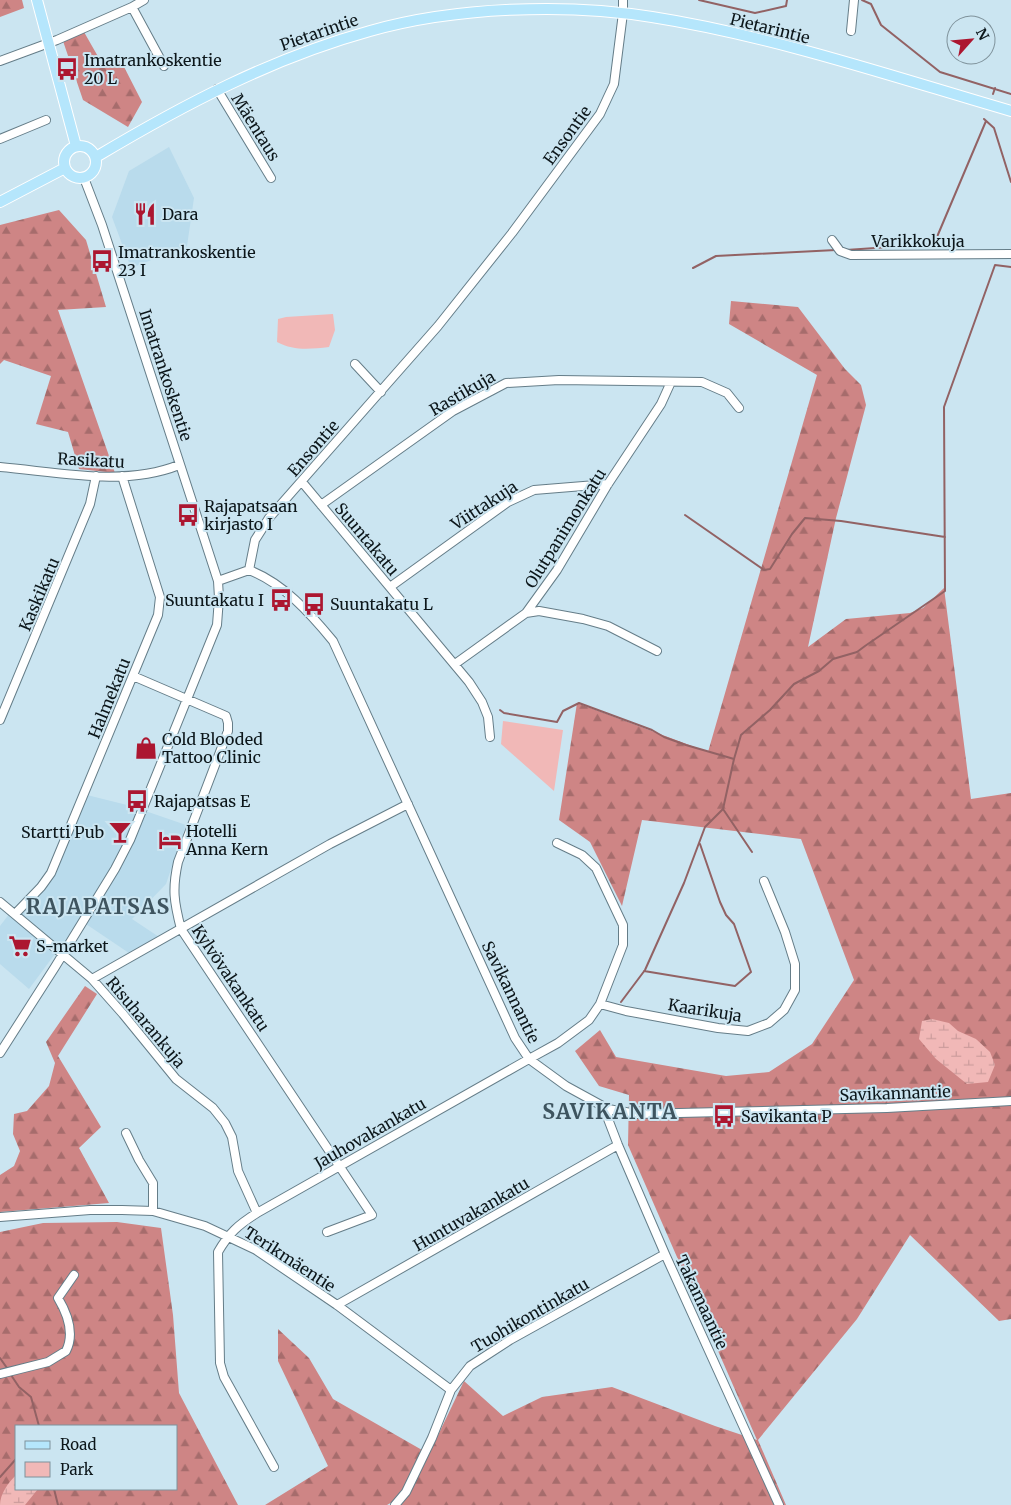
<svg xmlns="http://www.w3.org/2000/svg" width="1011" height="1505" viewBox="0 0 1011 1505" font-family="Merriweather,serif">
	<defs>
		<pattern id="forest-firs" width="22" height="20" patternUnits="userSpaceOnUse" patternTransform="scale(1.25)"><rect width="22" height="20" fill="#ce8585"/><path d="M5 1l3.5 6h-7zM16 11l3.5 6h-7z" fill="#a66c6c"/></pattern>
		<pattern id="wetland-marsh" width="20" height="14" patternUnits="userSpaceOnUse" patternTransform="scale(1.25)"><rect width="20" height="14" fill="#f1b8b7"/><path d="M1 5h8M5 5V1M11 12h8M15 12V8" fill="none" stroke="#cd9d9d"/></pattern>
	</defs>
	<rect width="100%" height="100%" fill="#cbe5f1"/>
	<path fill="#b9dbec" d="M 169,147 L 194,198 L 187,246 L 131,268 L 112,217 L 129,171 Z
		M 87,795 L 131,806 L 186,825 L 166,884 L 132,919 L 159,937 L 129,953 L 80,920 L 29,989 L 0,964 L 0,926 L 13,909 L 21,914 L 56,870 Z"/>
	<path fill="#f1b8b7" d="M 333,314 L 335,330 L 329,347 C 310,349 294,351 277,342 L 278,319 L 286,317 Z
		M 503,721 L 563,730 L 554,791 L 501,744 Z"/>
	<path fill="url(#forest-firs)" fill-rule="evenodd" d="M 0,0 L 22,0 L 24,8 L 0,17 Z
		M 84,32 L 104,67 L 121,61 L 142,102 L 128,127 L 83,100 L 63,41 Z
		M 59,210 L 86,240 L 106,307 L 58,310 L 115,473 L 79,469 L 68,432 L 36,424 L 51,376 L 4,360 L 0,364 L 0,225 Z
		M 731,301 L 798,307 L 845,369 L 861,385 L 866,405 L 836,518 L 808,647 L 846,619 L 910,613 L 923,608 L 944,588 L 971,799 L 1011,793 L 1011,1319 L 999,1321 L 910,1235 L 857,1319 L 758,1440 L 786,1505 L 400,1505 L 397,1499 L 387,1505 L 265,1505 L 328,1466 L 278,1361 L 278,1329 L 309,1358 L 333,1399 L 429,1454 L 464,1381 L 503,1416 L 542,1397 L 612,1387 L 715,1426 L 757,1440 L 628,1145 L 629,1095 L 599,1086 L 575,1051 L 600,1030 L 616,1057 L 726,1076 L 769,1072 L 812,1044 L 854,980 L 801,839 L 642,820 L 622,906 L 590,842 L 559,820 L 577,703 L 708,752 L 817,375 L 729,324 Z
		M 85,986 L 97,994 L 58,1056 L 101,1127 L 79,1148 L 109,1203 L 0,1212 L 0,1175 L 14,1166 L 20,1151 L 13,1134 L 14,1114 L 27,1111 L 49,1086 L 55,1063 L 46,1042 Z
		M 117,1222 L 161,1228 L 173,1315 L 179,1393 L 238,1505 L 0,1505 L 0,1232 L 43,1223 ZM 16,1426 L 176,1426 L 176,1489 L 16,1489 Z"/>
	<path fill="url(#wetland-marsh)" d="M 932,1019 L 949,1023 L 958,1031 L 976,1039 L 990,1052 L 995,1065 L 988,1082 L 967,1084 L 936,1059 L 919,1039 L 922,1021 Z
		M 16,1475 L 16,1489 L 38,1489 L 25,1505 L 0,1505 C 0,1494 8,1483 16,1475 Z"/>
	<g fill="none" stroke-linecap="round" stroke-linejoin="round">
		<path stroke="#926264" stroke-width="2" d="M 699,0 L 755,13 L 786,6 L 787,0
			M 862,0 L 871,4 L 881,25 L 940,72 L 1011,94
			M 993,94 L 995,88
			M 984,119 L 994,128 L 1011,182
			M 846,250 L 934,244 L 986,121
			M 693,268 L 716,256 L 836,250
			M 685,515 L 764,570 L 770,569 L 792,534 L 805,518 L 841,521 L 945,537
			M 500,710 L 504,713 L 557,722 L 563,711 L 579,703 L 652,730 L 664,737 L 686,745 L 734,759
			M 723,809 L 752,852
			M 644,971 L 735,986 L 751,972 L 734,924 L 726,915 L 720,902 L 700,844
			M 621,1002 L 645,970 L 684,883 L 705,827 L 723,809 L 734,759 L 741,735 L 770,710 L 794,684 L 819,671 L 833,659 L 857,652 L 865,646 L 945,591 L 944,407 L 995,265 L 1011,267
			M 0,1358 L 7,1368
			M 11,1375 L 19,1387 L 31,1397 L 39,1426
			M 0,1477 L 16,1459
			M 54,1489 L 58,1505"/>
		<defs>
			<path id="minor" d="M 132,7 L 144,0
				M 851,31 L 854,0
				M 0,61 L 57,40 L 132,7 L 164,66
				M 217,89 L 271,178
				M 0,139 L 46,120
				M 832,240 L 840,251 L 851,255 L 1011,254
				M 355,364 L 381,392
				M 0,467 C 58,472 124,487 179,465
				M 302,482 L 469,682 L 482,702 L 488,717 L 490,737
				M 321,505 L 453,411 L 506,383 L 559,380 L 702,382 L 727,393 L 739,408
				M 249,570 C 283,583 310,613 333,641 L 515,1038 L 529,1059 L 566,1086 L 608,1109 L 637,1114 L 887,1108 L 1011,1101
				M 249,570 L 255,540 L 269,518 L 438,326 L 512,233 L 600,114 L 614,84 L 623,13 L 623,0
				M 218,581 L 249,570
				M 390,587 L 508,502 L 534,490 L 608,484
				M 526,613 L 539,611 L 583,619 L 608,626 L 657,651
				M 455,664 L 526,613 L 557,570 L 608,484 L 661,404 L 671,382
				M 133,676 L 226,716 L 228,723 L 228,731 L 178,862 C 172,889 174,902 181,929 L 372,1215 L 327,1232
				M 0,720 L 90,504 L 96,476
				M 0,902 L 92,979 L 123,1014 L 176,1079 L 213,1108 L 225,1123 L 232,1137 L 238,1171 L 257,1213
				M 15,914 L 41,887 L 51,873 L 158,615 L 160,597 L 122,476
				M 92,979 L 330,844 L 408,804
				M 600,1004 L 626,1011 L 718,1028 L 748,1031 L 769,1023 L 784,1010 L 795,990 L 795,964 L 785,932 L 764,881
				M 0,1053 L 55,967 L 115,869 L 130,840 L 217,625 L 219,598 L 218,581 L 102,225 L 84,178
				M 608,1109 L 608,1119 L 618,1145 L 665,1254 L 779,1505
				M 126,1133 L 139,1160 L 153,1183 L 153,1211
				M 0,1217 L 90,1210 L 122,1210 L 153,1211 L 205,1226 L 256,1250 L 337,1305 L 451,1390
				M 337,1305 L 618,1145
				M 0,1374 L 48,1362 L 66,1351 C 75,1333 67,1313 58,1298 L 74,1275
				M 274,1467 L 224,1377 L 220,1363 L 218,1252 C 229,1233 238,1225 257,1213 L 529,1059 L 558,1043 L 589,1020 L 600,1004 L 623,945 L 623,925 L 596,868 L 582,855 L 557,843
				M 395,1505 L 406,1492 L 432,1438 L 451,1390 L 470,1366 L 510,1340 L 665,1254"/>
			<path id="major" d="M 37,0 L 76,146
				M64 162a16 16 0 1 1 32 0a16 16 0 1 1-32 0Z
				M 96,157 C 183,105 272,58 370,31 C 454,7 566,3 652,17 C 773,36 894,77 1011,111
				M 0,202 L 65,168"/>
		</defs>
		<use href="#minor" stroke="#657d88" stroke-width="10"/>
		<use href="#major" stroke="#fff" stroke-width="12"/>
		<use href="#minor" stroke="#fff" stroke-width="8"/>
		<use href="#major" stroke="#b5e6fc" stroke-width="10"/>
	</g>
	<defs>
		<symbol id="bus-bare" viewBox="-9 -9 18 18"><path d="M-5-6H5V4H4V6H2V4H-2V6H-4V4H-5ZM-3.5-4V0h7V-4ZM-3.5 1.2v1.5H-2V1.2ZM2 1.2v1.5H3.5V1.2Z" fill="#ac1630" stroke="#cbe5f1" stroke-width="2.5" paint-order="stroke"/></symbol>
		<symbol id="restaurant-bare" viewBox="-9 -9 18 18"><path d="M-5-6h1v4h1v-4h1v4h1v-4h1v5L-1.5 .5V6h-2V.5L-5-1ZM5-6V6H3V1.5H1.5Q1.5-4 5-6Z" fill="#ac1630" stroke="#cbe5f1" stroke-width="2.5" paint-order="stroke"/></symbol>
		<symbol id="shop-bare" viewBox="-9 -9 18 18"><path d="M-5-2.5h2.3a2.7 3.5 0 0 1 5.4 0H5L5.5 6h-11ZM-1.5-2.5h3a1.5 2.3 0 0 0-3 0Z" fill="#ac1630" stroke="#cbe5f1" stroke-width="2.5" paint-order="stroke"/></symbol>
		<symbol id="bar-bare" viewBox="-9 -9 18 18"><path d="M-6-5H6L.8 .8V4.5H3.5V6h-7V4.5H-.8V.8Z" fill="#ac1630" stroke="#cbe5f1" stroke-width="2.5" paint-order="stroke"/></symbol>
		<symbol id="hotel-bare" viewBox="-9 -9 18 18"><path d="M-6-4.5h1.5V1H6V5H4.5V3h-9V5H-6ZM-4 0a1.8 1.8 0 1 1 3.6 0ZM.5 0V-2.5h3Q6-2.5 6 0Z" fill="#ac1630" stroke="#cbe5f1" stroke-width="2.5" paint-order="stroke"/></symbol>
		<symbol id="supermarket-bare" viewBox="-9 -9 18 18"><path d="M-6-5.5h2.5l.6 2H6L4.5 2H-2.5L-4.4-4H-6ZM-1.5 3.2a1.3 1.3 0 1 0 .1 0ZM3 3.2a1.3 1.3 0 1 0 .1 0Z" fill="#ac1630" stroke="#cbe5f1" stroke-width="2.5" paint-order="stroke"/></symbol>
	</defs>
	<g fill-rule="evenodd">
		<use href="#bus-bare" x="51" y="53" width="32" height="32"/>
		<use href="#restaurant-bare" x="129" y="198" width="32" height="32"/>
		<use href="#bus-bare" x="86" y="245" width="32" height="32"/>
		<use href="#bus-bare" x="172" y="499" width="32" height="32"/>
		<use href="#bus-bare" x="265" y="584" width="32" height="32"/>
		<use href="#bus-bare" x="298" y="588" width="32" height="32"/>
		<use href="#shop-bare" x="130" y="732" width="32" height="32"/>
		<use href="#bus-bare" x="121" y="785" width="32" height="32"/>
		<use href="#bar-bare" x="104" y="816" width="32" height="32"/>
		<use href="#hotel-bare" x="154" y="824" width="32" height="32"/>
		<use href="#supermarket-bare" x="4" y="930" width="32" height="32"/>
		<use href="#bus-bare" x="708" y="1100" width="32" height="32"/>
	</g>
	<g text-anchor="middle" stroke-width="4" stroke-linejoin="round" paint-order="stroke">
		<g font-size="16" fill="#0c161a" stroke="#cbe5f1">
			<text transform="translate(770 28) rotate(14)" y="6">Pietarintie</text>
			<text transform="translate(319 32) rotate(-19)" y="6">Pietarintie</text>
			<text transform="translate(256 127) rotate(58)" y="6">Mäentaus</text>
			<text transform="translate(567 135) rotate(-54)" y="6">Ensontie</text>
			<text x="918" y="247">Varikkokuja</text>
			<text transform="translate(166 375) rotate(72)" y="6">Imatrankoskentie</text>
			<text transform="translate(462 393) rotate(-30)" y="6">Rastikuja</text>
			<text transform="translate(313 448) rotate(-49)" y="6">Ensontie</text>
			<text transform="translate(91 460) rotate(3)" y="6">Rasikatu</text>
			<text transform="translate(484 505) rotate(-33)" y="6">Viittakuja</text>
			<text transform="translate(565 528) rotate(-58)" y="6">Olutpanimonkatu</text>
			<text transform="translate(367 539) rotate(50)" y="6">Suuntakatu</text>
			<text transform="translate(39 594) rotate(-67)" y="6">Kaskikatu</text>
			<text transform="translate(109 698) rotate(-68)" y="6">Halmekatu</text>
			<text transform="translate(231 978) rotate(56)" y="6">Kylvövakankatu</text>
			<text transform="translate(511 992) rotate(64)" y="6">Savikannantie</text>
			<text transform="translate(705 1010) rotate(9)" y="6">Kaarikuja</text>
			<text transform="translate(146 1022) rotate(50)" y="6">Risuharankuja</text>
			<text transform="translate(895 1093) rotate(-2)" y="6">Savikannantie</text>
			<text transform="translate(370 1133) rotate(-30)" y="6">Jauhovakankatu</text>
			<text transform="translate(471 1214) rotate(-30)" y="6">Huntuvakankatu</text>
			<text transform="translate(290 1259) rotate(33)" y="6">Terikmäentie</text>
			<text transform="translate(702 1302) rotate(65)" y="6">Takamaantie</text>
			<text transform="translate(530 1315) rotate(-30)" y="6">Tuohikontinkatu</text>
		</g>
		<g font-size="16" fill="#0c161a" stroke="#cbe5f1" text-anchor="start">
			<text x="84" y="66">Imatrankoskentie<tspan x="84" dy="18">20 L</tspan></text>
			<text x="162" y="220">Dara</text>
			<text x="118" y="258">Imatrankoskentie<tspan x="118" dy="18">23 I</tspan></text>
			<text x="204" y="512">Rajapatsaan<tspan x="204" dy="18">kirjasto I</tspan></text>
			<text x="264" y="606" text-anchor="end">Suuntakatu I</text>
			<text x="330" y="610">Suuntakatu L</text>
			<text x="162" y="745">Cold Blooded<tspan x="162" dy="18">Tattoo Clinic</tspan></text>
			<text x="154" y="807">Rajapatsas E</text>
			<text x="186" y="837">Hotelli<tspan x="186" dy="18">Anna Kern</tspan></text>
			<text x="104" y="838" text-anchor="end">Startti Pub</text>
			<text x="36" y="952">S-market</text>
			<text x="741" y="1122">Savikanta P</text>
		</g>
		<g font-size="21" font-weight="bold" letter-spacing="1" fill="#3e545f" stroke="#cbe5f1">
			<text x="98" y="914">RAJAPATSAS</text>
			<text x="610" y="1119">SAVIKANTA</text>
		</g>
	</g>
	<rect x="15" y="1425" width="162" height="65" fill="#cbe5f1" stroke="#7f929b"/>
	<rect x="25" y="1441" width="25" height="8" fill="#b5e6fc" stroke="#7f929b"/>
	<text x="60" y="1450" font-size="15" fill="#0c161a">Road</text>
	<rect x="25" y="1462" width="25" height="15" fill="#f1b8b7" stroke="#7f929b"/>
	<text x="60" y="1475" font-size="15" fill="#0c161a">Park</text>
	<g transform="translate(971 40) rotate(63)"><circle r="24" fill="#cbe5f1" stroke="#7f929b"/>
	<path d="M0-4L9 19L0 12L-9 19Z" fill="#ac1630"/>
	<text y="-8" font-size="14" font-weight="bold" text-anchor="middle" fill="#0c161a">N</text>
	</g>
</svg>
